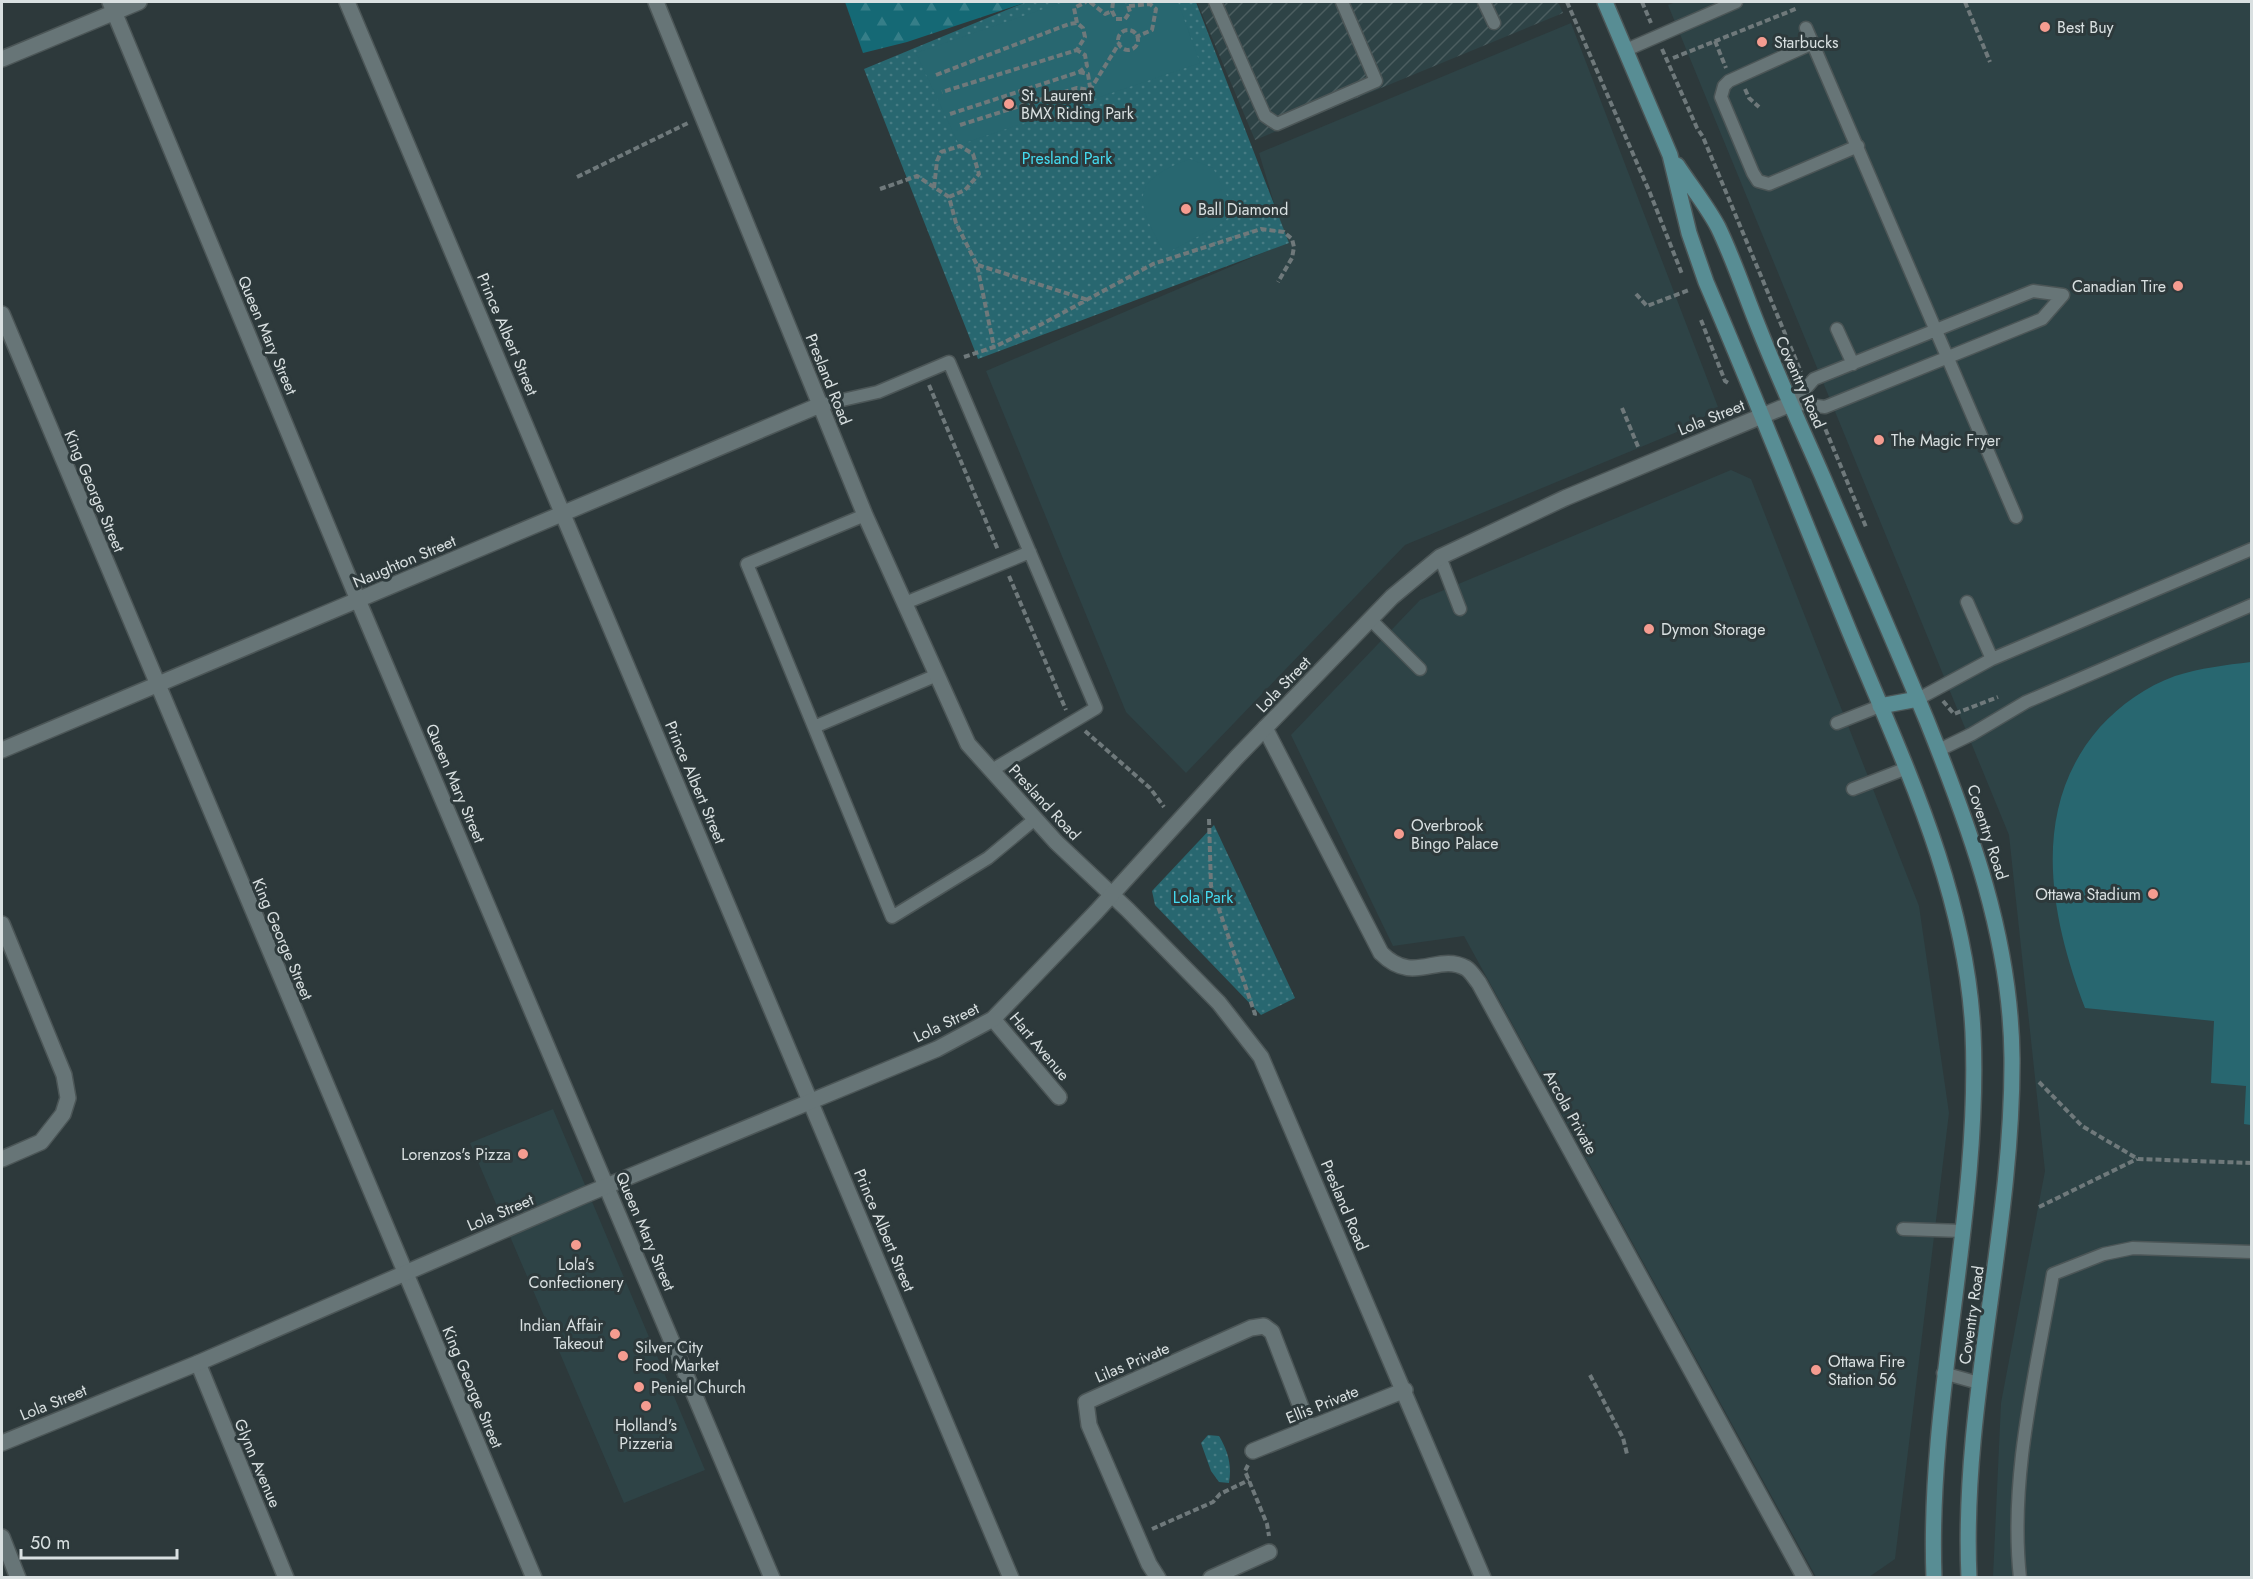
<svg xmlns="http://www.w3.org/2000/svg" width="2253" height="1579" viewBox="0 0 2253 1579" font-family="Jost,sans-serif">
	<defs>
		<pattern id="industrial-furrows" width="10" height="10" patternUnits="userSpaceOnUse" patternTransform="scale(1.5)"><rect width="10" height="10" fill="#2e4346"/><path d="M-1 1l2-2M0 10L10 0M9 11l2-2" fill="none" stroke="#4c5e60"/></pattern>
		<pattern id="green-dots" width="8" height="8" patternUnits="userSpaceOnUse" patternTransform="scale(1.5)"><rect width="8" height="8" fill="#286770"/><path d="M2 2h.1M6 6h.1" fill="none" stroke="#477c84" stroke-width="1.8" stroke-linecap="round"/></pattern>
		<pattern id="forest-firs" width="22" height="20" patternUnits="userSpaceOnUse" patternTransform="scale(1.5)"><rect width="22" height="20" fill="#156975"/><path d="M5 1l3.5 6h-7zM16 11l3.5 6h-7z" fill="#367e88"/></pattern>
	</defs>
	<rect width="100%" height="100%" fill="#2d393b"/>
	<path fill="#2e4346" d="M 1676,2 L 2251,2 L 2251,1577 L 1993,1577 L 2001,1403 L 2045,1171 L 2009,835 L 1668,5 Z
		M 1571,23 L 1718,407 L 1689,427 L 1405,545 L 1186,773 L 1126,712 L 986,371 L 1286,243 L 1259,153 Z
		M 1731,470 L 1751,479 L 1919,906 L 1949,1113 L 1895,1559 L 1869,1577 L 1816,1577 L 1464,936 L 1393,946 L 1291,735 L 1420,600 Z
		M 553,1109 L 705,1470 L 624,1503 L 470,1143 Z"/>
	<path fill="url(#industrial-furrows)" d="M 1197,2 L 1558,2 L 1563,13 L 1255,140 Z"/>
	<path fill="url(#green-dots)" d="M 1026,2 L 1196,2 L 1289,243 L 978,359 L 864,69 Z
		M 1214,825 L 1295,998 L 1261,1015 L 1155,905 L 1152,891 Z
		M 1208,1435 L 1219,1436 C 1228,1451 1232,1465 1229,1483 L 1219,1482 L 1211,1471 L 1201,1443 Z"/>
	<path fill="url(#forest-firs)" d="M 845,2 L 1027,2 L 907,42 L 863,53 Z"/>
	<path fill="#286770" d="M 1064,2 L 1178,2 L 1200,63 L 959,145 L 916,53 Z
		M 1190,159 L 1213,168 L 1229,200 L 1229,217 L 1216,227 L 1165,254 C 1137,203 1126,182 1190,159 Z
		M 2251,662 L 2252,662 L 2251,1125 L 2244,1124 L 2246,1086 L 2211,1083 L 2214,1021 L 2085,1008 C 2050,916 2029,808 2100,727 C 2120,705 2147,686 2175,676 C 2201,668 2225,665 2251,662 Z"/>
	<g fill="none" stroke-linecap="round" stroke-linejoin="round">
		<defs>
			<path id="service" d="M 1215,2 L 1265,116 L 1277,124 L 1376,81 L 1342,2
				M 1484,2 L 1494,23
				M 1806,28 L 2016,517
				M 1813,43 L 1729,81 L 1724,86 L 1721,97 L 1753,173 L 1758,181 L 1769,184 L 1858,146
				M 1626,50 L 1736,2
				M 1837,329 L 1853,364
				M 1793,403 L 1825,407 L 2042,319 L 2063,295
				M 1793,403 L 1814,379 L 2033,291 L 2063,295
				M 820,405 L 878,392 L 949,362 L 1096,708 L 992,770
				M 865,515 L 747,564 L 892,917 L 988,858 L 1035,819
				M 1440,557 L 1460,609
				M 1967,602 L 1992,659
				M 905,603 L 1030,552
				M 1371,620 L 1420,669
				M 1918,699 L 1992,659 L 2252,549
				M 1837,723 L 1880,706
				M 814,727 L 937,675
				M 1939,750 L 1972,734 L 2026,702 L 2252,605
				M 1853,789 L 1907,768
				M 1903,1229 L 1963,1231
				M 1943,1373 L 1979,1383
				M 2020,1578 C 2009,1476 2036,1373 2053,1274 L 2104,1254 L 2133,1248 L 2252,1252"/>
			<path id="minor" d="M 110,2 L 358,600 L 772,1578
				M 347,2 L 1011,1578
				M 656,2 L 865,515 L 968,744 L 1056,842 L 1128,910 L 1219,1003 L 1261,1057 L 1483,1578
				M 2,59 L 139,2
				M 2,314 L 534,1578
				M 1265,728 L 1381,953 C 1414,986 1437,952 1466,968 C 1471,971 1475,978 1479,983 L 1805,1578
				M 2,750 L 820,405
				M 2,924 L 64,1075 L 68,1098 L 63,1114 L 41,1142 L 2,1159
				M 993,1019 L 1059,1097
				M 198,1363 L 286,1578
				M 1253,1451 L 1405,1390
				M 2,1537 L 18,1578
				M 1158,1578 L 1149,1564 L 1089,1425 L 1086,1402 L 1251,1328 L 1264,1326 L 1272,1332 L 1309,1428
				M 1211,1578 L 1269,1552"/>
			<path id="tertiary" d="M 2,1443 L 198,1363 L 585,1195 L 937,1049 L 993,1019 L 1096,912 L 1237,757 L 1392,597 L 1440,557 L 1565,498 L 1793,403"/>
			<path id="secondary" d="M 1605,2 L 1670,155 L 1689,233 L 1706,282 C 1756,398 1802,516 1850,633 C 1903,761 1966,890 1973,1032 C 1981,1215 1927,1394 1934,1578
				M 1677,165 C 1690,185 1707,206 1718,227 C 1734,260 1746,297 1760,331 C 1779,379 1801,427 1822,475 C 1857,557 1893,639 1927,721 C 1971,831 2011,939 2012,1058 C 2013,1233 1961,1403 1969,1578
				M 1880,706 L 1918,699"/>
		</defs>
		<use href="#service" stroke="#4c5657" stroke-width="15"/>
		<use href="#minor" stroke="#4c5657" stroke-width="18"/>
		<use href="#tertiary" stroke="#4c5657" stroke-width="18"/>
		<use href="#secondary" stroke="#4c5657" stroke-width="18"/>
		<path stroke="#6f797b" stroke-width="4" stroke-dasharray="6 3" stroke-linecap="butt" d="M 1090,2 L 1105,14 L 1112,11
			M 1113,2 L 1112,11 L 1116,19 L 1125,19 L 1130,12 L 1127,2
			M 1567,2 L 1650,193 L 1682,274
			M 1642,2 L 1651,23
			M 1965,2 L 1990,62
			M 1129,6 L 1150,4 L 1156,9 L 1152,30 L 1136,37
			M 1077,23 L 1074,8 L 1086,2
			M1118 40a10 10 0 1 1 20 0a10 10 0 1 1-20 0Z
			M 1715,41 L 1726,68
			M 1662,49 L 1697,128 L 1703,137 L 1801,372
			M 1673,58 L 1798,8
			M 1079,72 L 1088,74 L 1090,87
			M 936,75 L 1069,24 L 1077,23 L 1083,28 L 1085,37 L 1077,50 L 942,92
			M 1745,89 L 1749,98 L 1759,107
			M 950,114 L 1079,72 L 1087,66 L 1085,55 L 1077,50
			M 960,125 L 1077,88 L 1090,90 L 1120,42
			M 577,177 L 688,123
			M 934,188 L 937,161 L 941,152 L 960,146 L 973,154 L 979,174 L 965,190 L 949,197
			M 880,189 L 917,176 L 949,197 L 956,223 L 977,265 L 994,347
			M 978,265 L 1088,300
			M 1636,294 L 1647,306 L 1689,290
			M 1701,320 L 1725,381 L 1730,384
			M 964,357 L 994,347 L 1044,323 L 1153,264 L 1261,229 L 1284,232 L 1292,239 L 1294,247 L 1292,258 L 1278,282
			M 929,385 L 998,550
			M 1622,408 L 1639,449
			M 1822,421 L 1866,527
			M 1009,576 L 1066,710
			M 1943,701 L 1954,714 L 1998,697
			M 1085,731 L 1150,788 L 1164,807
			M 1209,819 L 1211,886 L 1255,1014 L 1254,1018
			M 2039,1082 L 2082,1126 L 2138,1159 L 2252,1163
			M 2039,1207 L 2137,1159
			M 1590,1375 L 1623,1438 L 1627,1454
			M 1248,1465 L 1245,1471 L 1267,1524 L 1269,1536
			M 1152,1529 L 1213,1502 L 1220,1494 L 1249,1480"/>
		<use href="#service" stroke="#677577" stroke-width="12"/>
		<use href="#minor" stroke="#677577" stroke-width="15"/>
		<use href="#tertiary" stroke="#677577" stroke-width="15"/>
		<use href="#secondary" stroke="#588d94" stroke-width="15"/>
	</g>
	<g fill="#f59c90" stroke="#2d393b" stroke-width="2">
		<circle cx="2045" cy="27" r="6"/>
		<circle cx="1762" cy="42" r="6"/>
		<circle cx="1009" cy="104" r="6"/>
		<circle cx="1186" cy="209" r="6"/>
		<circle cx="2178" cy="286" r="6"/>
		<circle cx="1879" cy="440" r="6"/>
		<circle cx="1649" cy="629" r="6"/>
		<circle cx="1399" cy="834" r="6"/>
		<circle cx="2153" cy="894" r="6"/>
		<circle cx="523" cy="1154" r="6"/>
		<circle cx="576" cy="1245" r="6"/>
		<circle cx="615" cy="1334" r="6"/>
		<circle cx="623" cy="1356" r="6"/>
		<circle cx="1816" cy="1370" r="6"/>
		<circle cx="639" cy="1387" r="6"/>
		<circle cx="646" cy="1406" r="6"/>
	</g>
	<g text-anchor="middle" stroke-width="6" stroke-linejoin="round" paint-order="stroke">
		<g font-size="16" fill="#d9e0e1" stroke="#2d393b" text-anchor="start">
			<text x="2057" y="33">Best Buy</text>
			<text x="1774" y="48">Starbucks</text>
			<text x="1021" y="101">St. Laurent<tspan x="1021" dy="18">BMX Riding Park</tspan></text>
			<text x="1198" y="215">Ball Diamond</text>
			<text x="2166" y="292" text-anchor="end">Canadian Tire</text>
			<text x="1891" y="446">The Magic Fryer</text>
			<text x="1661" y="635">Dymon Storage</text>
			<text x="1411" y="831">Overbrook<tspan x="1411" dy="18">Bingo Palace</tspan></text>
			<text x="2141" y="900" text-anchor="end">Ottawa Stadium</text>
			<text x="511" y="1160" text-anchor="end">Lorenzos's Pizza</text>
			<text x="576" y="1270" text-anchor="middle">Lola's<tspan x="576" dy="18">Confectionery</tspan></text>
			<text x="603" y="1331" text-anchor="end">Indian Affair<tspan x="603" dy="18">Takeout</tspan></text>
			<text x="635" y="1353">Silver City<tspan x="635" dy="18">Food Market</tspan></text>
			<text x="1828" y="1367">Ottawa Fire<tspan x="1828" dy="18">Station 56</tspan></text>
			<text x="651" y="1393">Peniel Church</text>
			<text x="646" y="1431" text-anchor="middle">Holland's<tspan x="646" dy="18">Pizzeria</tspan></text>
		</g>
		<g font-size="16" fill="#45dcf1" stroke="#2d393b">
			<text x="1067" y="164">Presland Park</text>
			<text x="1203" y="903">Lola Park</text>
		</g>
		<g font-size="16" fill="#d9e0e1" stroke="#2d393b">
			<text transform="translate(508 334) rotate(67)" y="6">Prince Albert Street</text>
			<text transform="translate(268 335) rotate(67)" y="6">Queen Mary Street</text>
			<text transform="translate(829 379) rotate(68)" y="6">Presland Road</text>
			<text transform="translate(1801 382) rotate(66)" y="6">Coventry Road</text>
			<text transform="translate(1711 417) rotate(-22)" y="6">Lola Street</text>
			<text transform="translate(95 491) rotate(67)" y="6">King George Street</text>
			<text transform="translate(404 561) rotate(-23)" y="6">Naughton Street</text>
			<text transform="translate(1283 684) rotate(-46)" y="6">Lola Street</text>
			<text transform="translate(696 782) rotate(67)" y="6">Prince Albert Street</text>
			<text transform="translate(456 783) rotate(67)" y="6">Queen Mary Street</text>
			<text transform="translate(1045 802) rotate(47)" y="6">Presland Road</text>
			<text transform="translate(1988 832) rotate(72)" y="6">Coventry Road</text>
			<text transform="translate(283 939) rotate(67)" y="6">King George Street</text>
			<text transform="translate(946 1022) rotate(-26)" y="6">Lola Street</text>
			<text transform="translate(1040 1046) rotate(50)" y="6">Hart Avenue</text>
			<text transform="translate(1571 1112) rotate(61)" y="6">Arcola Private</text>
			<text transform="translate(1345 1205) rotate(67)" y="6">Presland Road</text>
			<text transform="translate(500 1212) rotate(-23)" y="6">Lola Street</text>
			<text transform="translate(885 1230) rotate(67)" y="6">Prince Albert Street</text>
			<text transform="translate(646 1231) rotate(67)" y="6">Queen Mary Street</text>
			<text transform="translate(1971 1315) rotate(-82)" y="6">Coventry Road</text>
			<text transform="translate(1132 1362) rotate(-23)" y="6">Lilas Private</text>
			<text transform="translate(473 1387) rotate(67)" y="6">King George Street</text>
			<text transform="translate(53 1402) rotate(-22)" y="6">Lola Street</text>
			<text transform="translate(1322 1404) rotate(-22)" y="6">Ellis Private</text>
			<text transform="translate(258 1463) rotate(67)" y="6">Glynn Avenue</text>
		</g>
	</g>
	<rect width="2253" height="1579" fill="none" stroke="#d9e0e1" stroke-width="6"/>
	<path d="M21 1549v9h156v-9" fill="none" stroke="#d9e0e1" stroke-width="3"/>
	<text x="30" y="1549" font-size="18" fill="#d9e0e1" stroke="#2d393b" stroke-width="4.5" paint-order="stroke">50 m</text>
</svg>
